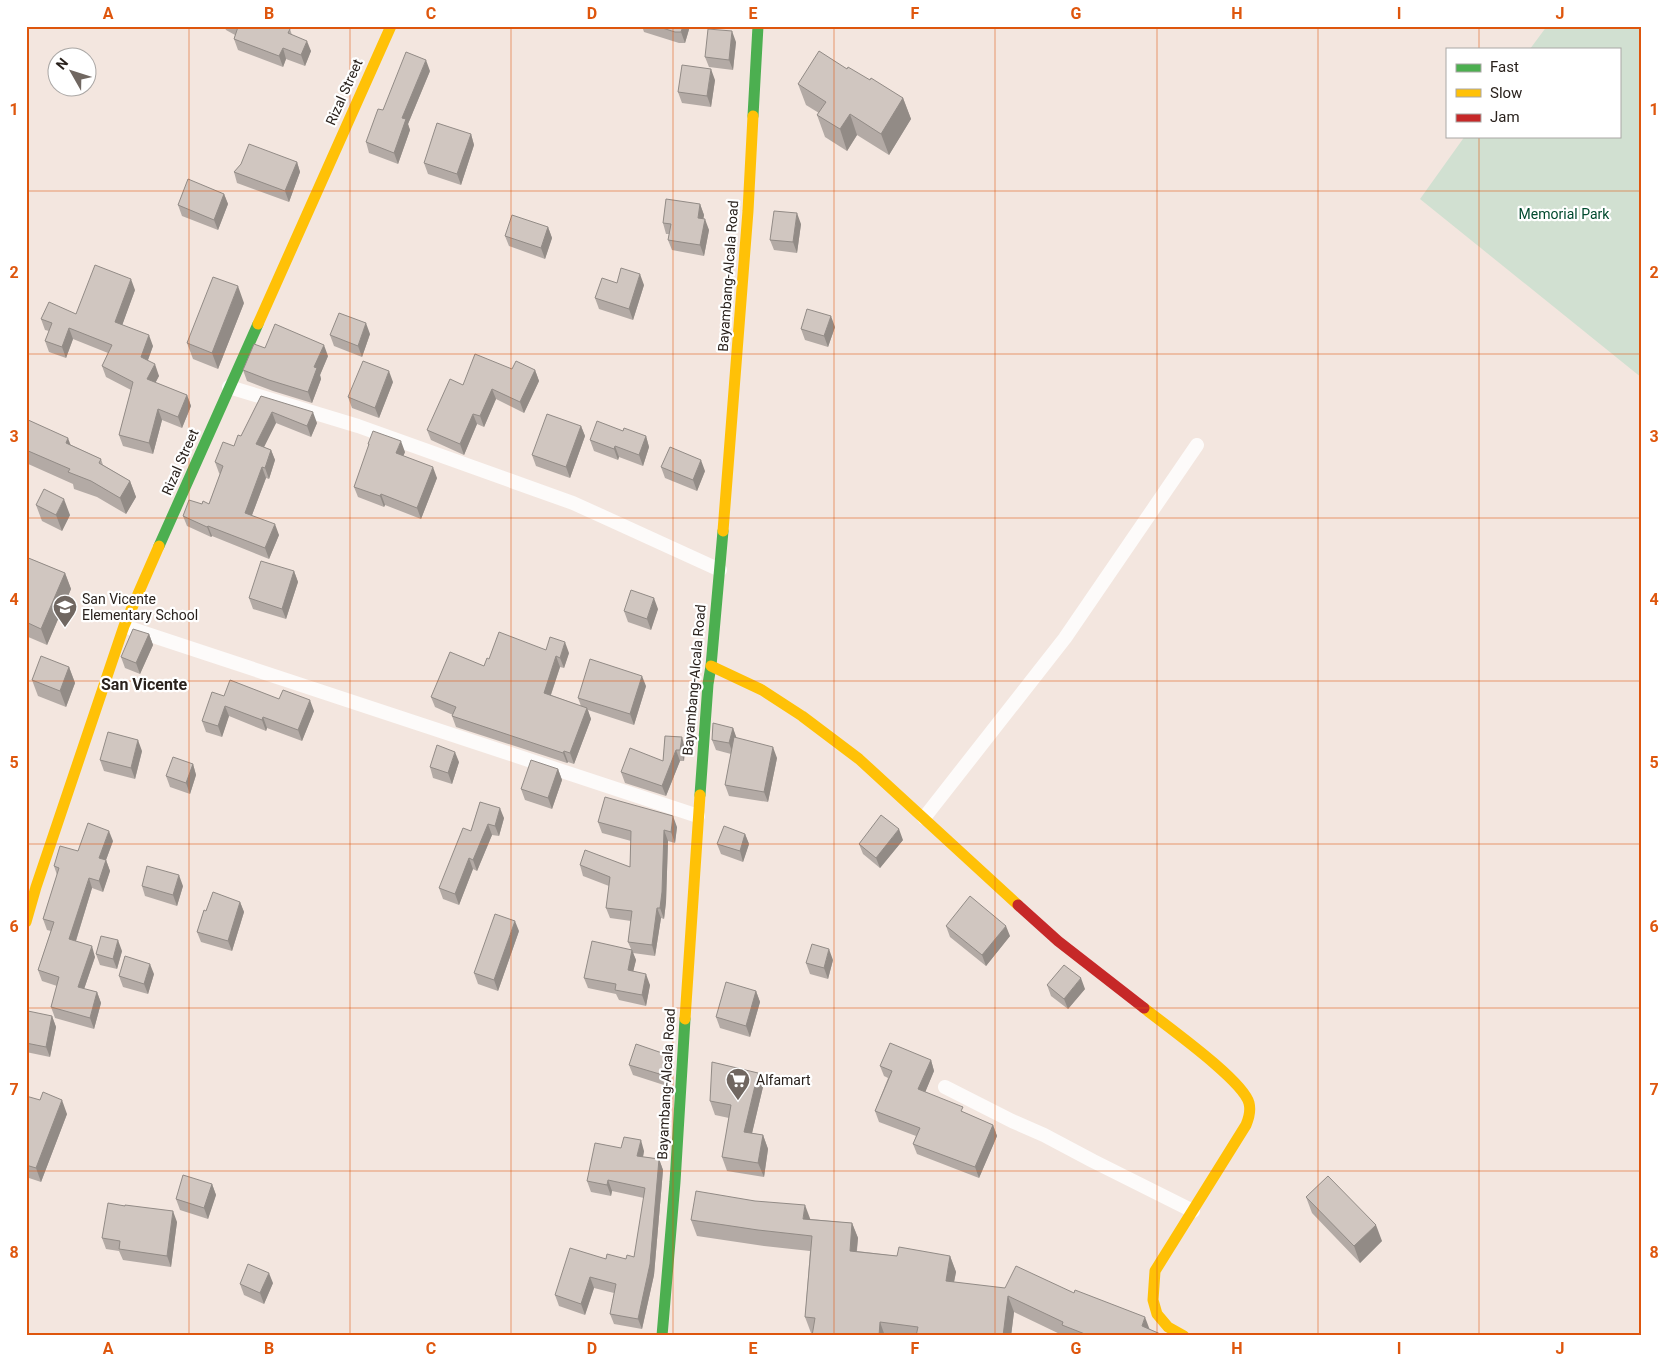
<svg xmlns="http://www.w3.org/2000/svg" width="1668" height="1362" viewBox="0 0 1668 1362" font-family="Roboto,sans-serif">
	<rect width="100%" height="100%" fill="#f3e6df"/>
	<path fill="#d1e0d1" d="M 1547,26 L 1642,26 L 1642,378 L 1420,199 L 1465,136 L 1619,136 L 1619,49 L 1530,49 Z"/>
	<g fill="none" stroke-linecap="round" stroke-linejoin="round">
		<path stroke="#fdfbfa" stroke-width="14" d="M 229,387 L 358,426 L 573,503 L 720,570
			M 132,629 L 698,816
			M 924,818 L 1065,638 L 1197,445
			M 945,1087 L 1012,1121 L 1044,1135 L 1093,1161 L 1193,1211"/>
		<path stroke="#4caf50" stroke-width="11" d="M 753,116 L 758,26
			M 159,546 L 258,324
			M 700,795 L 708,684 L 711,666 L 723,531
			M 662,1336 L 675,1182 L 685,1019"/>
		<path stroke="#ffc107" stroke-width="11" d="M 258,324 L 391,26
			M 723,531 L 748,211 L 753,116
			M 711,666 L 762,690 L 802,716 L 859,759 L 1018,905
			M 26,922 L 36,887 L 124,626 L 159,546
			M 1144,1008 C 1165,1025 1243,1080 1249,1103 C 1251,1111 1249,1118 1246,1125 L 1155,1271 L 1153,1300 L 1157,1314 L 1168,1327 L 1184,1336
			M 685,1019 L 700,795"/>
		<path stroke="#c62828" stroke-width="11" d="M 1018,905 L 1058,941 L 1144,1008"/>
	</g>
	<path fill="#b3aaa5" d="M 224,26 L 283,26 L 290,29 L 292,35 L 311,51 L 305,66 L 286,59 L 283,67 L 238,50 L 234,39 L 235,35 L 226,30 Z
		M 642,26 L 690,26 L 685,43 L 679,43 L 644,32 Z
		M 736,42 L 733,70 L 709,67 L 705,57 Z
		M 847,69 L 903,98 L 911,119 L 889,155 L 857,135 L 847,151 L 825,137 L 817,115 L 819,113 L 806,105 L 798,84 Z
		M 430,71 L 408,124 L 410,130 L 398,164 L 369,153 L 366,142 L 383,110 Z
		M 715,80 L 711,107 L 682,103 L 678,92 Z
		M 471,134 L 474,145 L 461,185 L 428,174 L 424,163 Z
		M 297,162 L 300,172 L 289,202 L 237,183 L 234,172 Z
		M 224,194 L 228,204 L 218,230 L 182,216 L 178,205 Z
		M 700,204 L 704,215 L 703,219 L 709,230 L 704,256 L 672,250 L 668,240 L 669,234 L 666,234 L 663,223 Z
		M 801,224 L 797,253 L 774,250 L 770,240 Z
		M 548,227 L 552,238 L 545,259 L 509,246 L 505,236 Z
		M 617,283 L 644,285 L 633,320 L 599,309 L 595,298 Z
		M 135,290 L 122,325 L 153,346 L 148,360 L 159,376 L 155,383 L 187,395 L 191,406 L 182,428 L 162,420 L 153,454 L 123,446 L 119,435 L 131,390 L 106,377 L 102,366 L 108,353 L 73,339 L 66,358 L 49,352 L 45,341 L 49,331 L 45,330 L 41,319 L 76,314 Z
		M 244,303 L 218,369 L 193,359 L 187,343 Z
		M 835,327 L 828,347 L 805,340 L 801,329 Z
		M 370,334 L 362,357 L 334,346 L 330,335 Z
		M 265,348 L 328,356 L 320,375 L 321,379 L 312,403 L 273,391 L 247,381 L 243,370 Z
		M 512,369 L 535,370 L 539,381 L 524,413 L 496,399 L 484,427 L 477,424 L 464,455 L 431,440 L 427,430 L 463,385 Z
		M 393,382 L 379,418 L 352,408 L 348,397 Z
		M 261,396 L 317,423 L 311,437 L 276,423 L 264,447 L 271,450 L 275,460 L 269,479 L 266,478 L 252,515 L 279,535 L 269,559 L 212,536 L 211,537 L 187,526 L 183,516 L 202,504 L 209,504 L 220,474 L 219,473 L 215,462 L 234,446 L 241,436 Z
		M 26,419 L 71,445 L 101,459 L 103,465 L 130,481 L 136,497 L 126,514 L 97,497 L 74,489 L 73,484 L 26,463 Z
		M 581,426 L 585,436 L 570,478 L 536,466 L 532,455 Z
		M 623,431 L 646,436 L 649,447 L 643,466 L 619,457 L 618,460 L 594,451 L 590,440 Z
		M 368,444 L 405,452 L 403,456 L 437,478 L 421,519 L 385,505 L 384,507 L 358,497 L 354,487 L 369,446 Z
		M 661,467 L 705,471 L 697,491 L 665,478 Z
		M 36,505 L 70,515 L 62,531 L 42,521 Z
		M 26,557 L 65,573 L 71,589 L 47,645 L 26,636 Z
		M 294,571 L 298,582 L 286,619 L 253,609 L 249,598 Z
		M 658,609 L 651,630 L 628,622 L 624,611 Z
		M 149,634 L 153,645 L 140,674 L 125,668 L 121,657 Z
		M 569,653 L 564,668 L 560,667 L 551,695 L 581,706 L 578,698 L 646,686 L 634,725 L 588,710 L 591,719 L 574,764 L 568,762 L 567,763 L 456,727 L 452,716 L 453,715 L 435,707 L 431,697 L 484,666 L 489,659 Z
		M 69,667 L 75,683 L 66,707 L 38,696 L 32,680 Z
		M 224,696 L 279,699 L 314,711 L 302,741 L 267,728 L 266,731 L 229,716 L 222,737 L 206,732 L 202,721 Z
		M 733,728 L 736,738 L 777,758 L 768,802 L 729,796 L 725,785 L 731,754 L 716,750 L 712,740 Z
		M 665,736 L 685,748 L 684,761 L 680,761 L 666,796 L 625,783 L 621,772 L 663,761 Z
		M 142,751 L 135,779 L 104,771 L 100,760 Z
		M 459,762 L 452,784 L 433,778 L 430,767 Z
		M 193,764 L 196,775 L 190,794 L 170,787 L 166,776 Z
		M 558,769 L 562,780 L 552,809 L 525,800 L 521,789 Z
		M 480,802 L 504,818 L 499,836 L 492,835 L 477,871 L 473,869 L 459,905 L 443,899 L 439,888 L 471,831 Z
		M 598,822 L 677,827 L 675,843 L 668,841 L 666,902 L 664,919 L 661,918 L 655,956 L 633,953 L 636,960 L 633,971 L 650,985 L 646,1006 L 619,1000 L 616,994 L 588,988 L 584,978 L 631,949 L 628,942 L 631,921 L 610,918 L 606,908 L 609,886 L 583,876 L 580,865 L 630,867 L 631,841 L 602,833 Z
		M 745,834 L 749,844 L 743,862 L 721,854 L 717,844 Z
		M 903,840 L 880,868 L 863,854 L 859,844 Z
		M 113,841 L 106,860 L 110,871 L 103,892 L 92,888 L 76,941 L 95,957 L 84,989 L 97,992 L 101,1003 L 94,1029 L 55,1018 L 51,1007 L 57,986 L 42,981 L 38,970 L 51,931 L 47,930 L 43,919 L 57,875 L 54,866 L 78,851 Z
		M 142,886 L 183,886 L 177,906 L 145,896 Z
		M 240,902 L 244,912 L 232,951 L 201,942 L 197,932 L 206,911 Z
		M 946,926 L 1010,936 L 986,966 L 950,937 Z
		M 519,931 L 498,991 L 478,984 L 474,973 Z
		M 122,951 L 117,969 L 100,965 L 96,954 Z
		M 833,960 L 828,979 L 810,974 L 806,963 Z
		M 154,974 L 148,994 L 123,987 L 119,976 Z
		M 1047,985 L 1085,989 L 1068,1009 L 1051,996 Z
		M 756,991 L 760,1002 L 750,1037 L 720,1028 L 716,1017 Z
		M 52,1016 L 56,1027 L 50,1057 L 26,1052 L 26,1018 Z
		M 931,1060 L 934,1071 L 925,1092 L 965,1113 L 993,1125 L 997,1136 L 979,1178 L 917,1154 L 913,1144 L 916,1136 L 879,1122 L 875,1111 L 888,1078 L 884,1076 L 880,1066 Z
		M 669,1064 L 667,1086 L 633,1075 L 629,1065 Z
		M 758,1073 L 763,1087 L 752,1133 L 763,1135 L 768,1149 L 764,1177 L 727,1171 L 722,1157 L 729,1118 L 715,1115 L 710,1101 Z
		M 26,1096 L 67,1114 L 41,1182 L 26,1177 Z
		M 621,1148 L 644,1151 L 643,1157 L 659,1159 L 663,1170 L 654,1275 L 642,1329 L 614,1324 L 610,1314 L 614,1293 L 594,1288 L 585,1315 L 559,1306 L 555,1295 L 606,1259 L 626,1259 L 634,1257 L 644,1198 L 612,1191 L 611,1196 L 591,1192 L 587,1181 Z
		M 212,1184 L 216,1195 L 208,1219 L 180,1210 L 176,1199 Z
		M 1306,1197 L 1382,1241 L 1360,1263 L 1312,1213 Z
		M 125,1206 L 177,1222 L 171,1267 L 123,1260 L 119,1251 L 106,1249 L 102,1238 Z
		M 810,1219 L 852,1223 L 858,1238 L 857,1251 L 897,1256 L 950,1256 L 956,1272 L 954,1282 L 1149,1329 L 1165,1336 L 1064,1336 L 1014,1312 L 1011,1336 L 812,1336 L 813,1333 L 811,1333 L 805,1317 L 810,1251 L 764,1246 L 697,1236 L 691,1220 Z
		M 273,1283 L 264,1304 L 244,1295 L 240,1284 Z"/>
	<path fill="#928b86" d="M 683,26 L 690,26 L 685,43 L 681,32 Z
		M 732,31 L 736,42 L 733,70 L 729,60 Z
		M 307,41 L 311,51 L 305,66 L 301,55 Z
		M 283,48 L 286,59 L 283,67 L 279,56 Z
		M 426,60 L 430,71 L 408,124 L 410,130 L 398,164 L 394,153 L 402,118 Z
		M 711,69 L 715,80 L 711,107 L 707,96 Z
		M 903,98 L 911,119 L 889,155 L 881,134 Z
		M 850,114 L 857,135 L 847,151 L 840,129 Z
		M 471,134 L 474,145 L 461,185 L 457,174 Z
		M 297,162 L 300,172 L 289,202 L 285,191 Z
		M 224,194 L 228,204 L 218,230 L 214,220 Z
		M 700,204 L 704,215 L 702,229 L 698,218 Z
		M 797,213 L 801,224 L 797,253 L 793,242 Z
		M 705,219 L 709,230 L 704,256 L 700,245 Z
		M 548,227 L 552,238 L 545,259 L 541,248 Z
		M 640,274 L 644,285 L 633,320 L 629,309 Z
		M 131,279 L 135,290 L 119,334 L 115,322 Z
		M 238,286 L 244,303 L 218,369 L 212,353 Z
		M 831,316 L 835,327 L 828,347 L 824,336 Z
		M 366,323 L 370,334 L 362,357 L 358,346 Z
		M 69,328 L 73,339 L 66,358 L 62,347 Z
		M 149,335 L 153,346 L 145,368 L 141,357 Z
		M 324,345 L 328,356 L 320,375 L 321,379 L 312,403 L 308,392 L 314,367 Z
		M 155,364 L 159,376 L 151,391 L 147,379 Z
		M 535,370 L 539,381 L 524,413 L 520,402 Z
		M 389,371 L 393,382 L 379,418 L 375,408 Z
		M 492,389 L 496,399 L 484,427 L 480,416 Z
		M 187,395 L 191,406 L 182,428 L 178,417 Z
		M 158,409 L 162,420 L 153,454 L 149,443 Z
		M 272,412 L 276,423 L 260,455 L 256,444 Z
		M 313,412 L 317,423 L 311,437 L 307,426 Z
		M 473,414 L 477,424 L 464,455 L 460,444 Z
		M 581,426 L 585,436 L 570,478 L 566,467 Z
		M 646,436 L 649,447 L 643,466 L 639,455 Z
		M 68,438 L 74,454 L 66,443 Z
		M 401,441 L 405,452 L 400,464 L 396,453 Z
		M 615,446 L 619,457 L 618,460 L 614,449 Z
		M 271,450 L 275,460 L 269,479 L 265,468 Z
		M 701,460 L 705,471 L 697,491 L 693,480 Z
		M 262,467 L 266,478 L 249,523 L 245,513 Z
		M 433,467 L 437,478 L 421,519 L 417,508 Z
		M 130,481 L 136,497 L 126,514 L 120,498 Z
		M 381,494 L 385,505 L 384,507 L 380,496 Z
		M 64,499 L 70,515 L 62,531 L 56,515 Z
		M 275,524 L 279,535 L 269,559 L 265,548 Z
		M 208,526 L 212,536 L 211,537 L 207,527 Z
		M 294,571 L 298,582 L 286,619 L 282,609 Z
		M 65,573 L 71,589 L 47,645 L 41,629 Z
		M 654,598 L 658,609 L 651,630 L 647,619 Z
		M 149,634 L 153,645 L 140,674 L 136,663 Z
		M 565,642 L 569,653 L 564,668 L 560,658 Z
		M 556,656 L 560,667 L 548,703 L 544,693 Z
		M 69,667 L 75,683 L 66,707 L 60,691 Z
		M 642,676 L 646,686 L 634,725 L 630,714 Z
		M 310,700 L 314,711 L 302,741 L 298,730 Z
		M 225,706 L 229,716 L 222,737 L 218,726 Z
		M 587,708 L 591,719 L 574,764 L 570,753 Z
		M 263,717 L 267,728 L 266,731 L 262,720 Z
		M 733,728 L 737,739 L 733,754 L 729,743 Z
		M 682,737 L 685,748 L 684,761 L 680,750 Z
		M 138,740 L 142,751 L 135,779 L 131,768 Z
		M 773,747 L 777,758 L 768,802 L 764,792 Z
		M 676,750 L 680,761 L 666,796 L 662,786 Z
		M 564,751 L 568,762 L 567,763 L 563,753 Z
		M 455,752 L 459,762 L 452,784 L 448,773 Z
		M 193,764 L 196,775 L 190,794 L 186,783 Z
		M 558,769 L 562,780 L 552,809 L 548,798 Z
		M 500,808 L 504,818 L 499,836 L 495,826 Z
		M 673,816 L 677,827 L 675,843 L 671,832 Z
		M 488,824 L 492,835 L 477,871 L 473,860 Z
		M 899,829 L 903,840 L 880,868 L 876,858 Z
		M 664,830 L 668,841 L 666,902 L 664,919 L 660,908 Z
		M 109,831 L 113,841 L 106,860 L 110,871 L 103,892 L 99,881 L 99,858 Z
		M 745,834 L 749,844 L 743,862 L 740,851 Z
		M 469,858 L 473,869 L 459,905 L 455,894 Z
		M 179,875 L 183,886 L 177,906 L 173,895 Z
		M 89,878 L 92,888 L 73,950 L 69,939 Z
		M 240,902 L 244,912 L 232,951 L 228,941 Z
		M 657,908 L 661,918 L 655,956 L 652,945 Z
		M 515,921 L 519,931 L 498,991 L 494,980 Z
		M 1006,926 L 1010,936 L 986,966 L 982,955 Z
		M 118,940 L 122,951 L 117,969 L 113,959 Z
		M 92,946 L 95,957 L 81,998 L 78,987 Z
		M 829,949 L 833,960 L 828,979 L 824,968 Z
		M 632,950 L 636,960 L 631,981 L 628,970 Z
		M 150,964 L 154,974 L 148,994 L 144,984 Z
		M 646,974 L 650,985 L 646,1006 L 642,995 Z
		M 1081,978 L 1085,989 L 1068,1009 L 1064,999 Z
		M 756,991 L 760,1002 L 750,1037 L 746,1026 Z
		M 97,992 L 101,1003 L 94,1029 L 90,1018 Z
		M 52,1016 L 56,1027 L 50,1057 L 46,1047 Z
		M 665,1054 L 669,1064 L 667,1086 L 663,1075 Z
		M 931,1060 L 934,1071 L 922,1100 L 918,1089 Z
		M 758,1073 L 763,1087 L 749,1146 L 744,1132 Z
		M 62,1100 L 67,1114 L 41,1182 L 36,1168 Z
		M 993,1125 L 997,1136 L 979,1178 L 975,1167 Z
		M 763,1135 L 768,1149 L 764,1177 L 758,1163 Z
		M 641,1140 L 644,1151 L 641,1167 L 637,1156 Z
		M 659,1159 L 663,1170 L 654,1275 L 642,1329 L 638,1319 Z
		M 608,1180 L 612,1191 L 611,1196 L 607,1185 Z
		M 212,1184 L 216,1195 L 208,1219 L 204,1208 Z
		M 805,1205 L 811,1221 L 803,1219 Z
		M 173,1211 L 177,1222 L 171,1267 L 167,1256 Z
		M 852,1223 L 858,1238 L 855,1266 L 850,1251 Z
		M 1376,1225 L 1382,1241 L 1360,1263 L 1354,1246 Z
		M 950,1256 L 956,1272 L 951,1297 L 946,1281 Z
		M 269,1273 L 273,1283 L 264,1304 L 260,1293 Z
		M 590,1277 L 594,1288 L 585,1315 L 581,1304 Z
		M 1008,1296 L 1014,1312 L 1011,1336 L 1003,1336 Z
		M 1145,1317 L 1151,1333 L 1142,1326 Z
		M 880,1322 L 885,1336 L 879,1336 Z"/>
	<path fill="#d0c6c0" stroke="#928b86" d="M 236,26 L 283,26 L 290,29 L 288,33 L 307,41 L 301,55 L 283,48 L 279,56 L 234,39 L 238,27 Z
		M 656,26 L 683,26 L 681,32 L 675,32 Z
		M 708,29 L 732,31 L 729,60 L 705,57 Z
		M 819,51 L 847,69 L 848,67 L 870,80 L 871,78 L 903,98 L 881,134 L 850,114 L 840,129 L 817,115 L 826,102 L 798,84 Z
		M 406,52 L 426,60 L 402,118 L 406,119 L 394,153 L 366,142 L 378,109 L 383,110 Z
		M 682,65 L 711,69 L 707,96 L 678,92 Z
		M 437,123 L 471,134 L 457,174 L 424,163 Z
		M 249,144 L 297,162 L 285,191 L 234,172 L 241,164 Z
		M 188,179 L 224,194 L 214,220 L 178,205 Z
		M 666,199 L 700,204 L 698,218 L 705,219 L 700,245 L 668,240 L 671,224 L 663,223 Z
		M 774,211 L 797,213 L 793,242 L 770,240 Z
		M 512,215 L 548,227 L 541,248 L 505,236 Z
		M 95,265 L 131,279 L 115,322 L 149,335 L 141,357 L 155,364 L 147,379 L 187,395 L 178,417 L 158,409 L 149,443 L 119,435 L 133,382 L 102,366 L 112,345 L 69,328 L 62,347 L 45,341 L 52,323 L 41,319 L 49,302 L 76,314 Z
		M 621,268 L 640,274 L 629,309 L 595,298 L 602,278 L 617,283 Z
		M 213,277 L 238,286 L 212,353 L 187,343 Z
		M 807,309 L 831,316 L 824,336 L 801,329 Z
		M 339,313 L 366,323 L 358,346 L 330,335 Z
		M 275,324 L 324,345 L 314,367 L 317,368 L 308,392 L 269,380 L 243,370 L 254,344 L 265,348 Z
		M 475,354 L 512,369 L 516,361 L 535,370 L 520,402 L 492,389 L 480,416 L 473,414 L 460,444 L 427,430 L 450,379 L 463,385 Z
		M 363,361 L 389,371 L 375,408 L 348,397 Z
		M 261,396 L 313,412 L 307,426 L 272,412 L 256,444 L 271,450 L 265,468 L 262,467 L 245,513 L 275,524 L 265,548 L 208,526 L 207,527 L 183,516 L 189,500 L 202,504 L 203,501 L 209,504 L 223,466 L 215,462 L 223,442 L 234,446 L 238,435 L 241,436 Z
		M 547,414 L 581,426 L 566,467 L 532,455 Z
		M 26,419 L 68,438 L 66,443 L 101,459 L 99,463 L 130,481 L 120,498 L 91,481 L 68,472 L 70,469 L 26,450 Z
		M 597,421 L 623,431 L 624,428 L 646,436 L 639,455 L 615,446 L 614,449 L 590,440 Z
		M 373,431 L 401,441 L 396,453 L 433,467 L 417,508 L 381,494 L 380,496 L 354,487 L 369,444 L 368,444 Z
		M 670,447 L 701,460 L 693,480 L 661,467 Z
		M 44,489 L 64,499 L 56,515 L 36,505 Z
		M 26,557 L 65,573 L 41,629 L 26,622 Z
		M 261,561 L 294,571 L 282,609 L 249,598 Z
		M 631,590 L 654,598 L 647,619 L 624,611 Z
		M 133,629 L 149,634 L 136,663 L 121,657 Z
		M 499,632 L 546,650 L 550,637 L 565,642 L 560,658 L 556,656 L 544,693 L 587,708 L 570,753 L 564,751 L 563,753 L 452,716 L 456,707 L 431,697 L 450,652 L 484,666 L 487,658 L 489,659 Z
		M 41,656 L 69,667 L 60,691 L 32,680 Z
		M 590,659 L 642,676 L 630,714 L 578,698 Z
		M 230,680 L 279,699 L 283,690 L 310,700 L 298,730 L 263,717 L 262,720 L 225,706 L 218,726 L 202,721 L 212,692 L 224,696 Z
		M 713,723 L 733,728 L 729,743 L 712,740 Z
		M 108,732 L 138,740 L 131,768 L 100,760 Z
		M 665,736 L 682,737 L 680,750 L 676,750 L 662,786 L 621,772 L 630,748 L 663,761 Z
		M 734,737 L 773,747 L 764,792 L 725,785 Z
		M 437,745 L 455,752 L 448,773 L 430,767 Z
		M 173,757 L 193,764 L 186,783 L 166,776 Z
		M 531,760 L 558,769 L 548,798 L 521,789 Z
		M 605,797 L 673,816 L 671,832 L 664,830 L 662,892 L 660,908 L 657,908 L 652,945 L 628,942 L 632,911 L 606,908 L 610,877 L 580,865 L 585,850 L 630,867 L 631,831 L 598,822 Z
		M 480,802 L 500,808 L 495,826 L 488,824 L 473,860 L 469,858 L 455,894 L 439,888 L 463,828 L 471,831 Z
		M 881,815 L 899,829 L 876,858 L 859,844 Z
		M 88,823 L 109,831 L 99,858 L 106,860 L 99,881 L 89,878 L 69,939 L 92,946 L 78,987 L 97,992 L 90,1018 L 51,1007 L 59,977 L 38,970 L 54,922 L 43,919 L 59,868 L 54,866 L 60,846 L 78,851 Z
		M 724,826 L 745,834 L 740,851 L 717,844 Z
		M 147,866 L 179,875 L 173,895 L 142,886 Z
		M 213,892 L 240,902 L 228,941 L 197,932 L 204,910 L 206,911 Z
		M 970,896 L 1006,926 L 982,955 L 946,926 Z
		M 495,914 L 515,921 L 494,980 L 474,973 Z
		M 101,936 L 118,940 L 113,959 L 96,954 Z
		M 592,941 L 632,950 L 628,970 L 646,974 L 642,995 L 615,990 L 616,984 L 584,978 Z
		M 812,944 L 829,949 L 824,968 L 806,963 Z
		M 125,956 L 150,964 L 144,984 L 119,976 Z
		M 1064,965 L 1081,978 L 1064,999 L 1047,985 Z
		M 726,982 L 756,991 L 746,1026 L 716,1017 Z
		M 28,1011 L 52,1016 L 46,1047 L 26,1043 L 26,1018 Z
		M 890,1043 L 931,1060 L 918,1089 L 963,1107 L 961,1111 L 993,1125 L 975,1167 L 913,1144 L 920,1128 L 875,1111 L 892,1071 L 880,1066 Z
		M 636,1044 L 665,1054 L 663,1075 L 629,1065 Z
		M 712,1062 L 758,1073 L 744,1132 L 763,1135 L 758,1163 L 722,1157 L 731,1105 L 710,1101 Z
		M 43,1092 L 62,1100 L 36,1168 L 26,1165 L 26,1096 L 40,1100 Z
		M 624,1137 L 641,1140 L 637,1156 L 659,1159 L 650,1264 L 638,1319 L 610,1314 L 616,1284 L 590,1277 L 581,1304 L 555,1295 L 570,1248 L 606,1259 L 607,1254 L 626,1259 L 627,1255 L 634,1257 L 645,1188 L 608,1180 L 607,1185 L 587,1181 L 595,1143 L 621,1148 Z
		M 183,1175 L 212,1184 L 204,1208 L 176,1199 Z
		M 1328,1176 L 1376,1225 L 1354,1246 L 1306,1197 Z
		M 696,1191 L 755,1201 L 805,1205 L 803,1219 L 852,1223 L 850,1251 L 897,1256 L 899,1247 L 950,1256 L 946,1281 L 1005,1288 L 1016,1266 L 1074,1293 L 1075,1290 L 1145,1317 L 1142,1326 L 1165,1336 L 1090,1336 L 1062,1325 L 1063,1322 L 1008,1296 L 1003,1336 L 916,1336 L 918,1327 L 880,1322 L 879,1336 L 812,1336 L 815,1318 L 805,1317 L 812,1236 L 758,1230 L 691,1220 Z
		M 108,1203 L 125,1206 L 125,1205 L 173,1211 L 167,1256 L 119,1249 L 120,1241 L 102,1238 Z
		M 248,1264 L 269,1273 L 260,1293 L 240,1284 Z"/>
	<path fill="none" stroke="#de560d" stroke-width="1" stroke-opacity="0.55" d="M 189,26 L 189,1336M 350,26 L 350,1336M 511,26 L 511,1336M 673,26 L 673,1336M 834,26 L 834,1336M 995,26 L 995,1336M 1157,26 L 1157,1336M 1318,26 L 1318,1336M 1479,26 L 1479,49M 1479,136 L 1479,1336M 26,191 L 1642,191M 26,354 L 1642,354M 26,518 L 1642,518M 26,681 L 1642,681M 26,844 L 1642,844M 26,1008 L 1642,1008M 26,1171 L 1642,1171"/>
	<defs>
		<symbol id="school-pin" viewBox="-11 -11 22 30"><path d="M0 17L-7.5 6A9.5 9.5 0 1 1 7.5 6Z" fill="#706761" stroke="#fff"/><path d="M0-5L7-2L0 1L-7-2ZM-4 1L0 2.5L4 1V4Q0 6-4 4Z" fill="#fff"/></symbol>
		<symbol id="supermarket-pin" viewBox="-11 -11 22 30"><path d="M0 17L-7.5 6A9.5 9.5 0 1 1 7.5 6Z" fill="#706761" stroke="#fff"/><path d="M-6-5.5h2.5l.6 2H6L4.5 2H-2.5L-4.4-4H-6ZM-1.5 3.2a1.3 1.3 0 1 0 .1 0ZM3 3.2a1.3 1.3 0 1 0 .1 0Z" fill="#fff"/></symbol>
	</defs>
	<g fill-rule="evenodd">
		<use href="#school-pin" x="51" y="593" width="28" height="38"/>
		<use href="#supermarket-pin" x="724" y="1066" width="28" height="38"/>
	</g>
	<g text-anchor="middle" stroke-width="4.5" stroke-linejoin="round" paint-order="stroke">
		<g font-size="14" fill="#2a221d" stroke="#fff">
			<text transform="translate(344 92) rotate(-66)" y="5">Rizal Street</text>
			<text transform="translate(728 276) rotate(-86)" y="5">Bayambang-Alcala Road</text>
			<text transform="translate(180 462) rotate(-66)" y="5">Rizal Street</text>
			<text transform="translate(694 680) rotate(-85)" y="5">Bayambang-Alcala Road</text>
			<text transform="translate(666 1084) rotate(-87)" y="5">Bayambang-Alcala Road</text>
		</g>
		<g font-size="14" fill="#004a2e" stroke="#fff">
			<text x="1564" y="219">Memorial Park</text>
		</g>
		<g font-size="14" fill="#2a221d" stroke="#fff" text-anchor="start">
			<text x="82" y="604">San Vicente<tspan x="82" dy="16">Elementary School</tspan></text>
			<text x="756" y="1085">Alfamart</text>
		</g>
		<g font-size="16" font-weight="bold" fill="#2a221d" stroke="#fff">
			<text x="144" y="690">San Vicente</text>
		</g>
	</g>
	<rect width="1668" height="1362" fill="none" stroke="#ffffff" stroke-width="55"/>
	<rect x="1446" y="48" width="175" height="90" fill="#ffffff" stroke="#aaa7a5"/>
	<rect x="1456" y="64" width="25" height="8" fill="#4caf50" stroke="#aaa7a5"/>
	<text x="1490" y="72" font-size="15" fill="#2a221d">Fast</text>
	<rect x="1456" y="89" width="25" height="8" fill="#ffc107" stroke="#aaa7a5"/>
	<text x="1490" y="98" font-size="15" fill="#2a221d">Slow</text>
	<rect x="1456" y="114" width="25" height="8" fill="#c62828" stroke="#aaa7a5"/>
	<text x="1490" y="122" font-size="15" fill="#2a221d">Jam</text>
	<g transform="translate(72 72) rotate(309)"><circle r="24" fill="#ffffff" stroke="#aaa7a5"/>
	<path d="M0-4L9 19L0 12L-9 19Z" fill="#706761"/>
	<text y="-8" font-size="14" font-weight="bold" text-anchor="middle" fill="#2a221d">N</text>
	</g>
	<rect x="28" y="28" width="1612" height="1306" fill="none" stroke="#de560d" stroke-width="2"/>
	<g font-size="16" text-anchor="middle" font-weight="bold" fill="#de560d">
		<text x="108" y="19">A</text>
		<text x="269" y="19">B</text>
		<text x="431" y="19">C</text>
		<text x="592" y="19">D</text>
		<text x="753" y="19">E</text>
		<text x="915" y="19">F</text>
		<text x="1076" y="19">G</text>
		<text x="1237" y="19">H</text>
		<text x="1399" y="19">I</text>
		<text x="1560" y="19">J</text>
		<text x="14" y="115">1</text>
		<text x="1654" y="115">1</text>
		<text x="14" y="278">2</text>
		<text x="1654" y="278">2</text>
		<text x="14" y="442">3</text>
		<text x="1654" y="442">3</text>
		<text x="14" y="605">4</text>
		<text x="1654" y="605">4</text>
		<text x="14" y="768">5</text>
		<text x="1654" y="768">5</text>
		<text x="14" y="932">6</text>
		<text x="1654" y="932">6</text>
		<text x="14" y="1095">7</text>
		<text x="1654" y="1095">7</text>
		<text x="14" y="1258">8</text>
		<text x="1654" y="1258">8</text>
		<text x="108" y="1354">A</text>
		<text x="269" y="1354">B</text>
		<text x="431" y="1354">C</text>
		<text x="592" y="1354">D</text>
		<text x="753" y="1354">E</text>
		<text x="915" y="1354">F</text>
		<text x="1076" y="1354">G</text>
		<text x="1237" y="1354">H</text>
		<text x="1399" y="1354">I</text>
		<text x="1560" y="1354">J</text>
	</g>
</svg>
